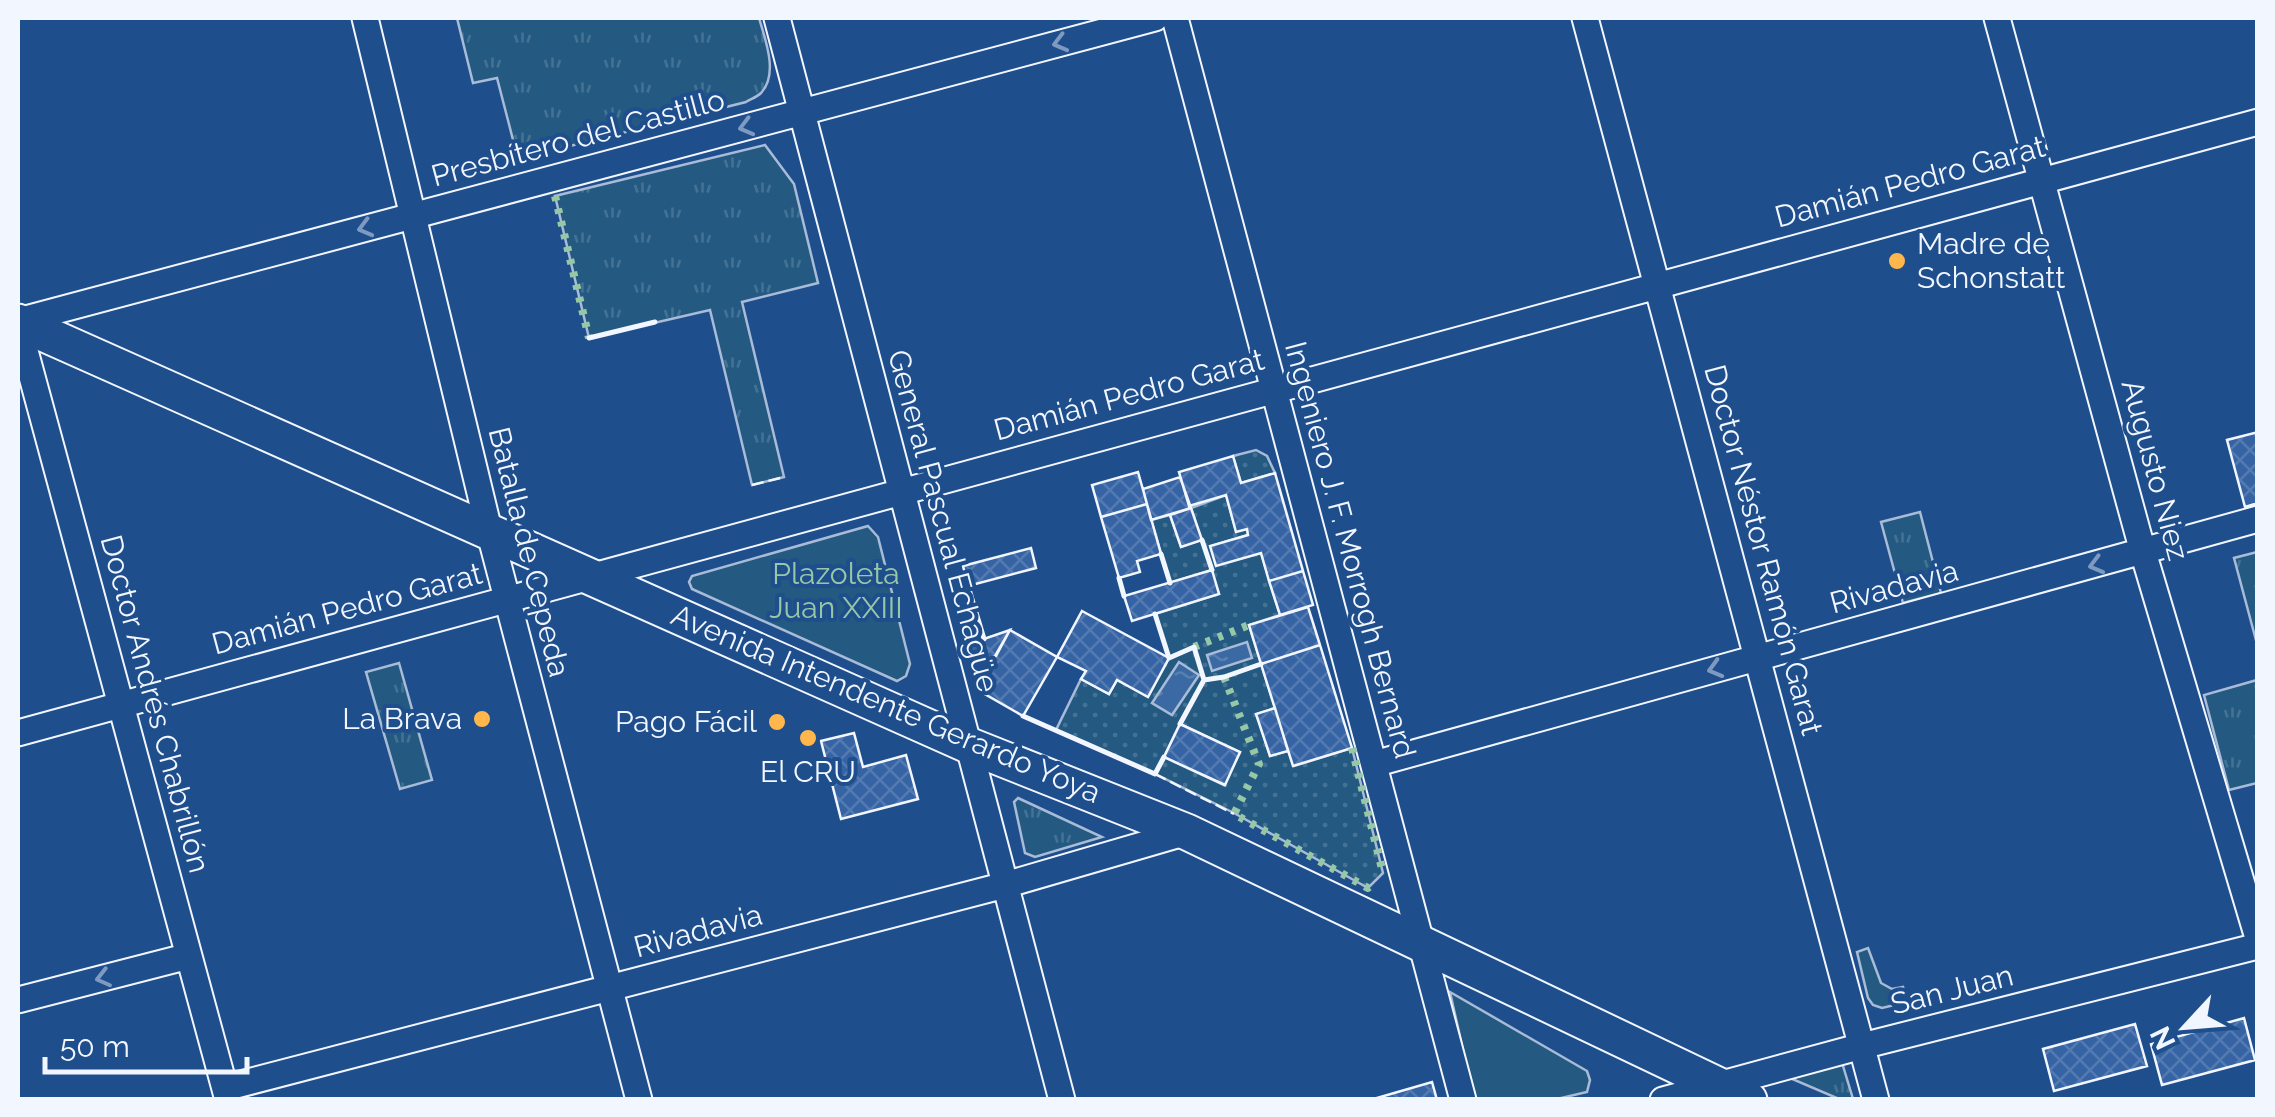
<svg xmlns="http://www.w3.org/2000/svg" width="2275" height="1117" viewBox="0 0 2275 1117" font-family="Raleway,sans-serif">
	<defs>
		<pattern id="grass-tufts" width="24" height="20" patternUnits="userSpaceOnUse" patternTransform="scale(2.5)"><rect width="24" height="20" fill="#245a82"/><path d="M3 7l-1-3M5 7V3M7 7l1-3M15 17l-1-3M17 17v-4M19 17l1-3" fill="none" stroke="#447295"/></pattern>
		<pattern id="garden-dots" width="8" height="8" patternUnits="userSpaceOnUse" patternTransform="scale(2.5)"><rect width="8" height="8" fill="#245a82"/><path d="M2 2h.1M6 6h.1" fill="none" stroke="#447295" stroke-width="1.8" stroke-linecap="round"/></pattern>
		<pattern id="water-ripples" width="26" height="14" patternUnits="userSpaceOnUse" patternTransform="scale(2.5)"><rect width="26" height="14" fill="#3b69a3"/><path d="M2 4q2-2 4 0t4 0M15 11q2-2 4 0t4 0" fill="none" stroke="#587fb1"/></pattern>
		<pattern id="building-cross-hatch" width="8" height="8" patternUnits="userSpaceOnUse" patternTransform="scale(2.5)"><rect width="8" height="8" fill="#3563a3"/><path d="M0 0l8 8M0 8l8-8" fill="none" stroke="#537ab1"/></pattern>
	</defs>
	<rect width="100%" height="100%" fill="#1f4e8c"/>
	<path fill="url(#grass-tufts)" stroke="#a8bbd7" stroke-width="2.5" d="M 457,18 L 759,18 C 765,39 779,74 761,93 C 757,97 751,99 746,102 L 518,159 L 497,78 L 473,83 Z
		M 765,145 L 794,184 L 818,283 L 742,302 L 784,477 L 752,485 L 710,310 L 589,338 L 555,196 Z
		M 1920,512 L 1941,593 L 1903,603 L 1881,522 Z
		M 2257,552 L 2258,552 L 2257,644 L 2234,558 Z
		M 399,663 L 432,780 L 400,789 L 366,672 Z
		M 2257,680 L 2257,783 L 2229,790 L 2204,695 Z
		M 1018,798 L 1102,837 L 1035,857 L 1025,853 L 1014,802 Z
		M 1840,1056 L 1853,1099 L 1839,1099 L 1776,1072 Z"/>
	<path fill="#245a82" stroke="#a8bbd7" stroke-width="2.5" d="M 868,526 L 878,537 L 910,664 L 906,676 L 897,681 L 692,589 L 689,582 L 692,576 Z
		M 1868,948 L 1881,983 L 1892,989 L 1903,987 L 1907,1002 L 1882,1008 L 1873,1005 L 1868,998 L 1857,952 Z
		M 1450,992 L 1587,1071 L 1590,1080 L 1587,1092 L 1557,1099 L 1474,1099 Z"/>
	<path fill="url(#garden-dots)" stroke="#a8bbd7" stroke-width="2.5" fill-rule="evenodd" d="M 1256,450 L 1267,456 L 1275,473 L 1241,483 L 1233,456 Z
		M 1226,495 L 1236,531 L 1247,529 L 1248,535 L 1211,546 L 1216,565 L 1261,553 L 1280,615 L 1249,625 L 1275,708 L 1257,714 L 1270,756 L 1288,751 L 1294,766 L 1352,748 L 1383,873 L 1368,888 L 1234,813 L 1155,774 L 1056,730 L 1081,679 L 1109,694 L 1117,680 L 1148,696 L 1169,658 L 1155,614 L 1219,594 L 1211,570 L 1170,583 L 1151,520 L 1170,515 L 1181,547 L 1201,540 L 1191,508 ZM 1180,724 L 1240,752 L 1224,785 L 1164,757 Z"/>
	<path fill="url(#water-ripples)" stroke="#a8bbd7" stroke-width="2.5" d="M 1247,642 L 1252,658 L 1212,671 L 1207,655 Z
		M 1179,662 L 1199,675 L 1172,715 L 1152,703 Z"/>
	<path fill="url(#building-cross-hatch)" stroke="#f2f6ff" stroke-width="2.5" d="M 2258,432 L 2258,503 L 2245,507 L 2227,440 Z
		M 1233,456 L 1241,483 L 1275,473 L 1303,571 L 1269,581 L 1261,553 L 1216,566 L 1210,546 L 1248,535 L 1247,529 L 1236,532 L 1226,495 L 1189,506 L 1179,472 Z
		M 1138,472 L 1147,504 L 1101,517 L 1092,485 Z
		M 1180,477 L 1191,508 L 1151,520 L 1143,489 Z
		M 1147,504 L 1161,554 L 1137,561 L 1140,572 L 1119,578 L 1101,517 Z
		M 1191,508 L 1202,540 L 1181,547 L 1170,515 Z
		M 1031,548 L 1036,568 L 968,586 L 963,566 Z
		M 1212,570 L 1219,594 L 1132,621 L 1124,596 Z
		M 1303,571 L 1313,605 L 1280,615 L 1269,581 Z
		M 1308,607 L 1320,645 L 1261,664 L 1249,625 Z
		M 1082,611 L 1169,658 L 1148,697 L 1117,680 L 1109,694 L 1081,679 L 1086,671 L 1057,657 Z
		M 1010,630 L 1057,657 L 1023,716 L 976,689 Z
		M 1010,630 L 996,656 L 975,662 L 969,644 Z
		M 1320,645 L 1352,748 L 1293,766 L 1261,664 Z
		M 1275,708 L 1288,751 L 1270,756 L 1256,714 Z
		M 1180,724 L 1240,752 L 1225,785 L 1164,757 Z
		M 854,733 L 863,767 L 906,755 L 918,799 L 841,819 L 821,741 Z
		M 2244,1018 L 2255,1060 L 2162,1085 L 2151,1044 Z
		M 2135,1024 L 2147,1066 L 2054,1091 L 2043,1049 Z
		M 1432,1082 L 1437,1100 L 1370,1100 Z"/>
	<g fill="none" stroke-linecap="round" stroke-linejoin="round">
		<defs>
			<path id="street" d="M 365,18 L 489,530 L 639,1100
				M 777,18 L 1062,1100
				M 1175,18 L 1463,1100
				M 1585,18 L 1876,1100
				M 1997,18 L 2143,552 L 2258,938
				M 18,321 L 1155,18
				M 18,325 L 228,1100
				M 18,733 L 2258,122
				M 1374,764 L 2258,519
				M 18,1000 L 189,956
				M 225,1088 L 1005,885 L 1187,832
				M 1663,1100 L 1862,1046 L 2258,946"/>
			<path id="secondary" d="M 18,322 L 968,745 L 1187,832 L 1749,1100"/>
		</defs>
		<use href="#street" stroke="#f2f6ff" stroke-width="29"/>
		<use href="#secondary" stroke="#f2f6ff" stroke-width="39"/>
		<use href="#street" stroke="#1f4e8c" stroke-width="25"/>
		<use href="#secondary" stroke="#1f4e8c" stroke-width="35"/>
		<path stroke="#97c8a6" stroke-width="8" stroke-dasharray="5 8" stroke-linecap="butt" d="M 555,196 L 589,338
			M 1194,647 L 1249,625
			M 1224,677 L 1259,764 L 1234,814 L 1368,888 L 1373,883
			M 1352,748 L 1383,873"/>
		<path stroke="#f2f6ff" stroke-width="2.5" stroke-dasharray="12 5" stroke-linecap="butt" d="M 752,485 L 784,477
			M 975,662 L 976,689
			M 1155,774 L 1234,814"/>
		<path stroke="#f2f6ff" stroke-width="5" d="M 589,338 L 655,322
			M 1202,540 L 1212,570
			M 1161,554 L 1170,583
			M 1119,578 L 1124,596
			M 968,586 L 984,639
			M 1155,614 L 1169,658 L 1194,647 L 1204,680
			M 1023,716 L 1155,774 L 1164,757
			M 1180,724 L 1204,680 L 1224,677 L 1261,664"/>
	</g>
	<defs><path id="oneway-chevron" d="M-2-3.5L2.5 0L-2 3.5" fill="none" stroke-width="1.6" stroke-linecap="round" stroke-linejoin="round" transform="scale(2.5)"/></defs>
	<g stroke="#7e9ac0">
		<use href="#oneway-chevron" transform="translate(1060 43) rotate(165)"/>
		<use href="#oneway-chevron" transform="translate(746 127) rotate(165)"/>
		<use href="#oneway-chevron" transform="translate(365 228) rotate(165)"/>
		<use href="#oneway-chevron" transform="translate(2096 565) rotate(165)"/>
		<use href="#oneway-chevron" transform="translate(1715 669) rotate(164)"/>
		<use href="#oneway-chevron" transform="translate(103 978) rotate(166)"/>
	</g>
	<g fill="#ffb74d" stroke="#1f4e8c" stroke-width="4">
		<circle cx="1897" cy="261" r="10"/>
		<circle cx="482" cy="719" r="10"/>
		<circle cx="777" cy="722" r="10"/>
		<circle cx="808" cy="738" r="10"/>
	</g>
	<g text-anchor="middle" stroke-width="8" stroke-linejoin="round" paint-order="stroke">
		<g font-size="30" fill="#f2f6ff" stroke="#1f4e8c">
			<text transform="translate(578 138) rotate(-15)" y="10">Presbítero del Castillo</text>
			<text transform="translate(1910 182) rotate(-15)" y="10">Damián Pedro Garat</text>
			<text transform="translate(1129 395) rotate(-15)" y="10">Damián Pedro Garat</text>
			<text transform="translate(2155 470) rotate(75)" y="10">Augusto Niez</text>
			<text transform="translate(943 521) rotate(75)" y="10">General Pascual Echagüe</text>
			<text transform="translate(1350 550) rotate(75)" y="10">Ingeniero J. F. Morrogh Bernard</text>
			<text transform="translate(1763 550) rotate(75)" y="10">Doctor Néstor Ramón Garat</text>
			<text transform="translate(529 552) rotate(76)" y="10">Batalla de Cepeda</text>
			<text transform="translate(1894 587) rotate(-15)" y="10">Rivadavia</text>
			<text transform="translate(347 609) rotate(-15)" y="10">Damián Pedro Garat</text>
			<text transform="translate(155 704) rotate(75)" y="10">Doctor Andrés Chabrillón</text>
			<text transform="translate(886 704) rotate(23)" y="10">Avenida Intendente Gerardo Yoya</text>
			<text transform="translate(698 931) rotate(-15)" y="10">Rivadavia</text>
			<text transform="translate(1952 990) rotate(-14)" y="10">San Juan</text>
		</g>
		<g font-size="30" fill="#f2f6ff" stroke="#1f4e8c" text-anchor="end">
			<text x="1917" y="254" text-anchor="start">Madre de<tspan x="1917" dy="34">Schonstatt</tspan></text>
			<text x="462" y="729">La Brava</text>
			<text x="757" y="732">Pago Fácil</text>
			<text x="808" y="782" text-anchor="middle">El CRU</text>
		</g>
		<g font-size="30" fill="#97c8a6" stroke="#1f4e8c">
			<text x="836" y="584">Plazoleta<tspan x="836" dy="34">Juan XXIII</tspan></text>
		</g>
	</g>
	<rect width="2275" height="1117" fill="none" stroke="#f2f6ff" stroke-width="40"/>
	<g transform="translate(2185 1027) rotate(244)" stroke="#1f4e8c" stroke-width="8" paint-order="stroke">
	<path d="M0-8L18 38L0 25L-18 38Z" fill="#f2f6ff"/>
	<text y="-15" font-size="28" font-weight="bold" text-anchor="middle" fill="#f2f6ff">N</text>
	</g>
	<path d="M45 1057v15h202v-15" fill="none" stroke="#f2f6ff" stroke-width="5"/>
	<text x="60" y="1057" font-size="30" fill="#f2f6ff" stroke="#1f4e8c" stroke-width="8" paint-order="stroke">50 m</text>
</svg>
